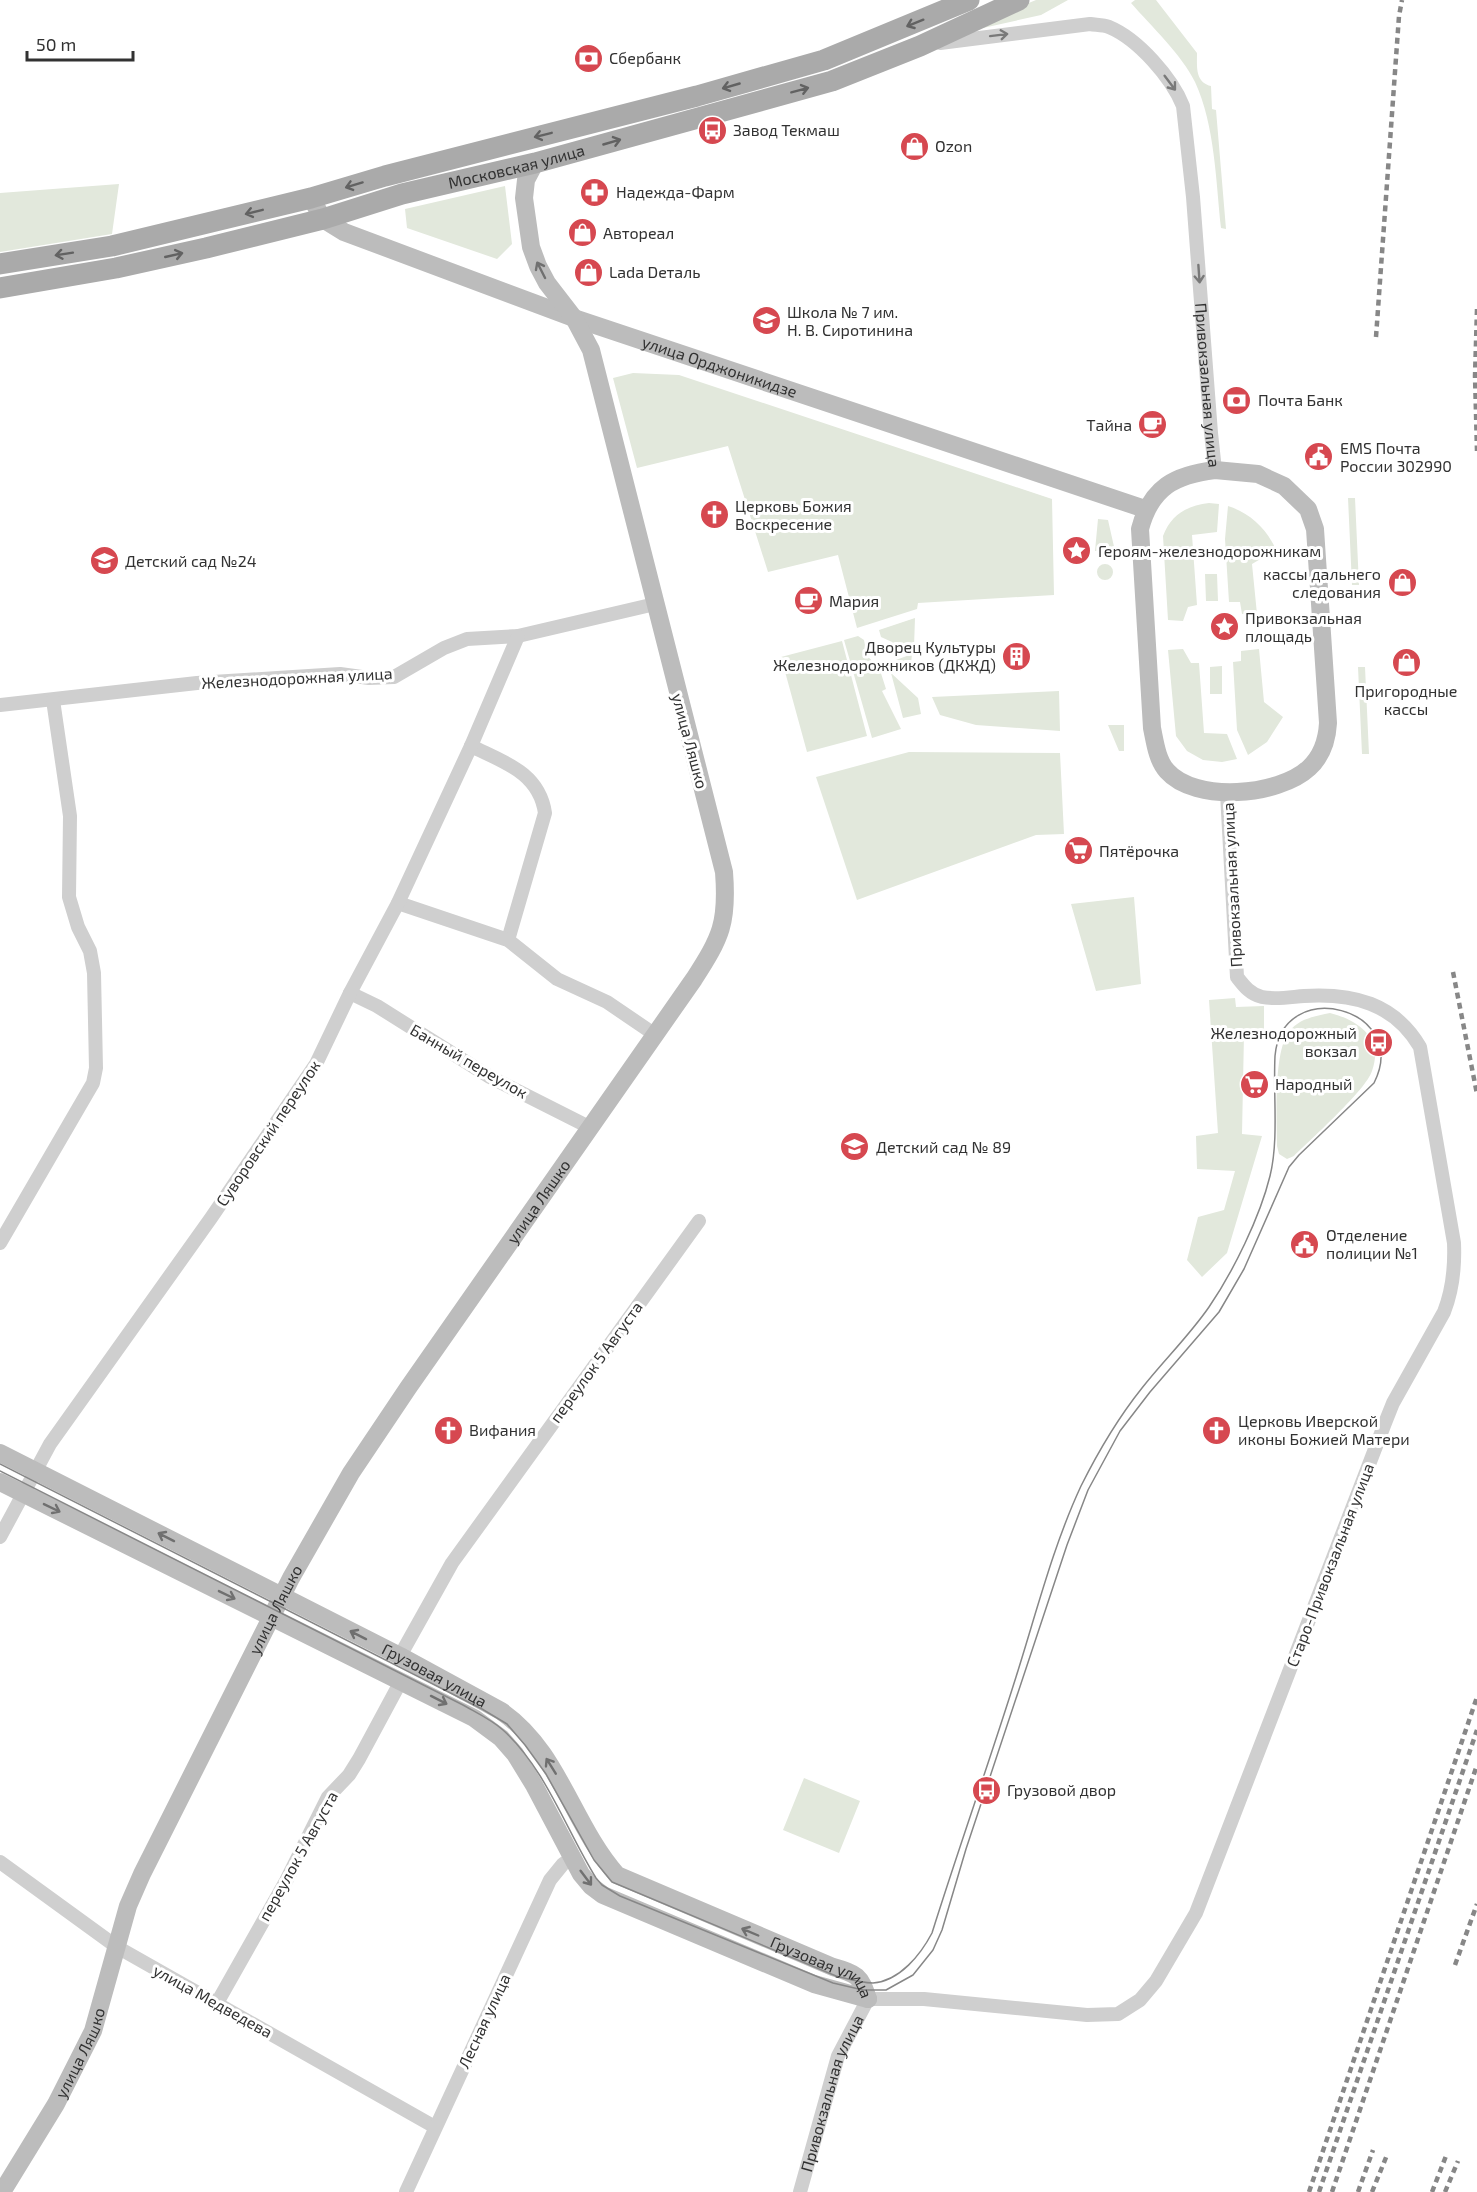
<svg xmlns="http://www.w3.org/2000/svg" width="1477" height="2192" viewBox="0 0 1477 2192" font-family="'Exo 2',sans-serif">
	<rect width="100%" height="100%" fill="#fff"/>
	<path fill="#e2e8dc" d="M 1036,0 L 1068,0 L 1041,15 L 983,28 L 981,23 Z
		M 1135,0 L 1156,0 L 1197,53 C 1197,67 1195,82 1211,86 L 1212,109 L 1216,110 L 1226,229 L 1221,228 C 1216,182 1215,125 1195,82 C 1181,54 1152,27 1131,3 Z
		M 119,184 L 112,234 L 0,252 L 0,193 Z
		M 505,186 L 512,244 L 497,259 L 407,228 L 405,209 Z
		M 633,373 L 679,375 L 1052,499 L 1054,595 L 918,603 L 917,609 L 857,628 L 838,555 L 768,572 L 728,446 L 637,468 L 613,378 Z
		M 1348,498 L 1355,498 L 1359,585 L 1352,585 Z
		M 1209,503 L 1219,504 L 1217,532 L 1192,535 L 1197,605 L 1188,607 L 1183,621 L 1168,620 L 1163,536 C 1171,515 1186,506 1209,503 Z
		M 1228,506 C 1250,513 1267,529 1276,550 L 1252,564 L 1257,614 L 1242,614 L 1240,602 L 1229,602 L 1225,539 Z
		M 1098,519 L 1108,520 L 1115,551 L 1095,551 Z
		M1097 572a8 8 0 1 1 16 0a8 8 0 1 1-16 0Z
		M 1205,574 L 1217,574 L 1218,601 L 1206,601 Z
		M 915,618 L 914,647 L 895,649 L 892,642 L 881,637 L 879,630 Z
		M 858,636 L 864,640 L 867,656 L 879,667 L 886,689 L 882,691 L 901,729 L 872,738 L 844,640 Z
		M 842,641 L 867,736 L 807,752 L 781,657 Z
		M 1183,649 L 1191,663 L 1199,663 L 1204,733 L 1227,734 L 1237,759 L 1222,762 L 1203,760 L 1187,751 L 1176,736 L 1168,650 Z
		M 1259,649 L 1264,702 L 1283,717 L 1267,742 L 1248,755 L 1237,730 L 1233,662 L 1241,661 L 1241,651 Z
		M 912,654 L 910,673 L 896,660 Z
		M 1222,666 L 1222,694 L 1210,694 L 1210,667 Z
		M 1358,667 L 1365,667 L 1369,754 L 1362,754 Z
		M 891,673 L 918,698 L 921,714 L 903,718 Z
		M 1059,691 L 1060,731 L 976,725 L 940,715 L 932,697 Z
		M 1108,725 L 1124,725 L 1124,751 L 1119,751 Z
		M 909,752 L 1060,753 L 1064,834 L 1036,835 L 857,900 L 816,777 Z
		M 1134,897 L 1141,984 L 1096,991 L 1071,904 Z
		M 1235,998 L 1236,1007 L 1264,1006 L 1264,1034 L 1244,1034 L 1242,1134 L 1262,1136 L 1227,1253 L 1202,1277 L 1187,1260 L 1198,1217 L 1224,1210 L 1235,1171 L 1197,1169 L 1196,1136 L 1218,1133 L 1209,1000 Z
		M 1330,1013 C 1358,1020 1384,1038 1372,1071 C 1366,1090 1311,1139 1294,1156 L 1287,1159 L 1279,1154 L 1277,1146 C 1277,1120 1273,1052 1289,1032 C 1298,1019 1315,1016 1330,1013 Z
		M 804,1778 L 860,1801 L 839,1853 L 783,1830 Z"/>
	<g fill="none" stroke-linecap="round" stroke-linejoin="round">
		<g stroke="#cfcfcf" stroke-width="14">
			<path id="s1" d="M 940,43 L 1090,24 C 1096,25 1103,25 1109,27 C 1138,39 1172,78 1183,106 L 1193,197 L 1211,433 L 1215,470"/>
			<path d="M 0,705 L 197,683 L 340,674 L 369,678 L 394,677 L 444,648 L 467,639 L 518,636 L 655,604"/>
			<path d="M 471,746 C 503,762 539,772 545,813 L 508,940"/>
			<path d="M 398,903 L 508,940 L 557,979 L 607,1002 L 654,1034"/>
			<path d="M 350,993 L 377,1006 L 490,1077 L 589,1127"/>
			<path d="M 0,1243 L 93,1083 L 96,1068 L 94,973 L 90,951 L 78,927 L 69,897 L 70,816 L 53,700"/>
			<path d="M 0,1537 L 50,1444 L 211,1218 L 316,1064 L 350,993 L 398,903 L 471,746 L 518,636"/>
			<path d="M 400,1656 L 452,1563 L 699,1221"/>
			<path d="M 0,1862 L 117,1947 L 435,2127"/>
			<path d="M 217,2003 L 286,1881 L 328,1797 L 349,1775 L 359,1759 L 401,1681"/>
			<path d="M 406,2192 L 550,1880 L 563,1864 L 572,1858"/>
			<path id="s2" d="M 800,2192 L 838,2056 L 868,1999 L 924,1999 L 1087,2015 L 1118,2014 L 1140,2000 L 1156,1981 L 1196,1913 L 1385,1423 L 1393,1403 L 1444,1312 C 1453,1289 1455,1267 1454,1243 L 1420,1047 C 1394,1003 1353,993 1304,996 C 1291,997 1275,1000 1262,997 C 1250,994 1244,986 1237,977 L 1227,793"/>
		</g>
		<g stroke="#bcbcbc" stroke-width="18">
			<path id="s3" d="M 311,198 L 323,219 L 344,232 L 574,318 L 1145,509"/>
			<path d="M 1215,470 L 1258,474 L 1284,486 L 1308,509 L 1315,529 L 1328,723 C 1327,741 1322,756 1309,768 C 1279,796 1195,803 1167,771 C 1157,760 1155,742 1152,728 L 1140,529 C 1151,487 1175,475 1215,470 Z"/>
			<path id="s4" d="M 0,1453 L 400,1656 L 501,1711 C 559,1751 572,1824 617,1875 L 833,1967 C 857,1974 860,1975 868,1999"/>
			<path d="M 0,1482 L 474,1718 L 501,1738 L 515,1754 L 534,1785 L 581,1874 L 591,1886 L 603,1895 L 814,1984 L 868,1999"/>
			<path id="s5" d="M 2,2192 L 56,2104 L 93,2031 L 128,1906 L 142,1874 L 291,1578 L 351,1473 L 408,1388 L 694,979 C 721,937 728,923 724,872 L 591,350 L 574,318 L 547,283 L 538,266 L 531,247 L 524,198 L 526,180 L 535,163"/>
		</g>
		<g stroke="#aaa" stroke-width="21">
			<path d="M 0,264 L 112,246 L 311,198 L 385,176 L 697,96 L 824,60 L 969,0"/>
			<path id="s6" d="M 0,288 L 116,268 L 206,248 L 323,219 L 402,194 L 535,163 L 832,81 L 920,46 L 1019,0"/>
		</g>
		<path stroke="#878787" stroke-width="1.5" d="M 0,1464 L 482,1709 L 507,1724 L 525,1745 L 546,1774 L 594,1860 L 612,1882 L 836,1976 C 848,1979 861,1983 873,1983 C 900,1981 921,1954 932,1933 C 959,1847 989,1763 1016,1677 C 1036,1614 1053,1546 1081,1486 C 1098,1452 1118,1418 1142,1388 C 1164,1360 1189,1336 1209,1307 C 1233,1272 1260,1217 1270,1176 C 1279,1139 1273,1095 1275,1056 C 1282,974 1412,1008 1374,1083 L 1299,1155 L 1289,1167 L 1244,1269 L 1219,1312 L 1150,1392 L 1120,1431 L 1088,1490 L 1067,1545 L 966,1849 L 942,1930 L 933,1950 L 913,1975 L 886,1990 L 863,1990 L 833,1983 L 620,1896 L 602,1885 L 596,1878 C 566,1830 546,1769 503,1730 C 492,1720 477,1713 463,1705 L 0,1471"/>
		<path stroke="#878787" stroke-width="4.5" stroke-dasharray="6 4.5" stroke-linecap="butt" d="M 1477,309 L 1475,376 L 1477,451
			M 1376,337 L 1399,16 L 1402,0
			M 1453,972 L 1477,1094
			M 1455,1965 L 1477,1904
			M 1309,2192 L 1477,1697
			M 1319,2192 L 1477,1730
			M 1332,2192 L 1477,1765
			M 1358,2192 L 1373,2150
			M 1372,2192 L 1387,2155
			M 1432,2192 L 1446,2156
			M 1445,2192 L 1458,2161"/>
	</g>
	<defs><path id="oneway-shaft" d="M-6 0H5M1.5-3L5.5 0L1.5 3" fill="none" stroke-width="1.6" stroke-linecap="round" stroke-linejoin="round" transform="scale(1.5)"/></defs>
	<g stroke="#626262">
		<use href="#oneway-shaft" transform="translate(915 23) rotate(158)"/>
		<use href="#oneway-shaft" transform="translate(731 86) rotate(164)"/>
		<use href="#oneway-shaft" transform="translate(800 90) rotate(-15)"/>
		<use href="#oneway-shaft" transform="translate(543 135) rotate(166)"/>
		<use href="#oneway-shaft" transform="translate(612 142) rotate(-16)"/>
		<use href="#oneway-shaft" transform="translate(354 185) rotate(163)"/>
		<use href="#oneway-shaft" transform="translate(254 212) rotate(166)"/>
		<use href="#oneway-shaft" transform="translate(64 254) rotate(171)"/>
		<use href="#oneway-shaft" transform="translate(174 255) rotate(-13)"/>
	</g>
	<g stroke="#797979">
		<use href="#oneway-shaft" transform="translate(999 35) rotate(-7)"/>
		<use href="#oneway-shaft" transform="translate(1170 83) rotate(53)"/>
		<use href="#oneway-shaft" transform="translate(1199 274) rotate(86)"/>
	</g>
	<g stroke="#707070">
		<use href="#oneway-shaft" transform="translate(541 270) rotate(-117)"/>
		<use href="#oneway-shaft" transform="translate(52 1508) rotate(26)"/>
		<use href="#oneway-shaft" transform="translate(166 1537) rotate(-153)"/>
		<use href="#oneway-shaft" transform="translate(227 1595) rotate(26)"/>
		<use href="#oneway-shaft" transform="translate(358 1635) rotate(-153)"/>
		<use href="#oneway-shaft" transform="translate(439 1700) rotate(27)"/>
		<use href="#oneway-shaft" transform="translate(551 1766) rotate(-122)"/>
		<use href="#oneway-shaft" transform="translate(586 1878) rotate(53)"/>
		<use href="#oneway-shaft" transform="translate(750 1932) rotate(-157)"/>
	</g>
	<defs>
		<symbol id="bank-disc" viewBox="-11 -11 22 22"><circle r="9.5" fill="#d64850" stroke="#fff"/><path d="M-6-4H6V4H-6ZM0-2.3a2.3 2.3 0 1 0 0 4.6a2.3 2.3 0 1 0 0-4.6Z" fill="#fff"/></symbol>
		<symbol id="bus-disc" viewBox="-11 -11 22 22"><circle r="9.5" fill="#d64850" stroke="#fff"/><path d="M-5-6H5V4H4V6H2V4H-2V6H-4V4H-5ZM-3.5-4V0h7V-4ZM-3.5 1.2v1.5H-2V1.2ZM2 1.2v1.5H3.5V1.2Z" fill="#fff"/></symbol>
		<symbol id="shop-disc" viewBox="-11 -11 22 22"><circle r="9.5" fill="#d64850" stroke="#fff"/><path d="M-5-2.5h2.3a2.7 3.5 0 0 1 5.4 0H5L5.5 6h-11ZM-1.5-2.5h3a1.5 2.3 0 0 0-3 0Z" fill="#fff"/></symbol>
		<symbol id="pharmacy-disc" viewBox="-11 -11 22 22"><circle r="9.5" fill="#d64850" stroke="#fff"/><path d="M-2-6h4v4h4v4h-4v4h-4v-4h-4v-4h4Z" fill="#fff"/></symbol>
		<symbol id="school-disc" viewBox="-11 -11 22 22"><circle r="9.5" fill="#d64850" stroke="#fff"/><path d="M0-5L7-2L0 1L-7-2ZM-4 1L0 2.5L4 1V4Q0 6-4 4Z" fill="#fff"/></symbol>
		<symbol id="cafe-disc" viewBox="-11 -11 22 22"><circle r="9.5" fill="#d64850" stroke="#fff"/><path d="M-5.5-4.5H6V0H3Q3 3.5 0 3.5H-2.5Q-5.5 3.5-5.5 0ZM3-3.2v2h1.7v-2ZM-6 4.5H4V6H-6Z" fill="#fff"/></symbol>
		<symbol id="civic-disc" viewBox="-11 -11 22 22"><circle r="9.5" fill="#d64850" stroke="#fff"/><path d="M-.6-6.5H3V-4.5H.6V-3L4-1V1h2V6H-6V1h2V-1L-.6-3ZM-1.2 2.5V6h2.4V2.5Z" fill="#fff"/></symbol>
		<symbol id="church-disc" viewBox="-11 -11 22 22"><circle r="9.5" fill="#d64850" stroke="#fff"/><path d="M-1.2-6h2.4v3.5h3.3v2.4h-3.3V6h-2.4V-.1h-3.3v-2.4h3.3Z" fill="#fff"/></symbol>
		<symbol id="sight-disc" viewBox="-11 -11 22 22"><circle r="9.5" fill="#d64850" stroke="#fff"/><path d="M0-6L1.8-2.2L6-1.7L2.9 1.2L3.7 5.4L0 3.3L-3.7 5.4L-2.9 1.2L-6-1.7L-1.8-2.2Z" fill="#fff"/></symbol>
		<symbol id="building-disc" viewBox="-11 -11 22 22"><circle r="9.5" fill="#d64850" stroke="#fff"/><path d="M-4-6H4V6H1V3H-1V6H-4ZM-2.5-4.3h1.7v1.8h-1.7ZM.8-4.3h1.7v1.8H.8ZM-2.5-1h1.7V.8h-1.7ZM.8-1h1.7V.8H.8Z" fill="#fff"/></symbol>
		<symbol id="supermarket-disc" viewBox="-11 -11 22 22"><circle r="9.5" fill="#d64850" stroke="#fff"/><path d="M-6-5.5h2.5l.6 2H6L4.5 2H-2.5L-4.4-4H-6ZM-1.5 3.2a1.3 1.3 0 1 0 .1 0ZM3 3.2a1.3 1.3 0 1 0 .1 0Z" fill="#fff"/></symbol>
	</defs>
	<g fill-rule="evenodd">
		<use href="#bank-disc" x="572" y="42" width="33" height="33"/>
		<use href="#bus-disc" x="696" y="114" width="33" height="33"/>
		<use href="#shop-disc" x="898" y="130" width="33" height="33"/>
		<use href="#pharmacy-disc" x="578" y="176" width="33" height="33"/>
		<use href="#shop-disc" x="566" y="216" width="33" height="33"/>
		<use href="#shop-disc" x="572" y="256" width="33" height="33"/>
		<use href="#school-disc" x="750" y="304" width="33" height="33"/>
		<use href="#bank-disc" x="1220" y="384" width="33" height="33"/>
		<use href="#cafe-disc" x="1136" y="408" width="33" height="33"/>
		<use href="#civic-disc" x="1302" y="440" width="33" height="33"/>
		<use href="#church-disc" x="698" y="498" width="33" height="33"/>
		<use href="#sight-disc" x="1060" y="534" width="33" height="33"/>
		<use href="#school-disc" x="88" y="544" width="33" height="33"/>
		<use href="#shop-disc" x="1386" y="566" width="33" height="33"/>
		<use href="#cafe-disc" x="792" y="584" width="33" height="33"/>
		<use href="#sight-disc" x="1208" y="610" width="33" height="33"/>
		<use href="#building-disc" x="1000" y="640" width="33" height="33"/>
		<use href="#shop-disc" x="1390" y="646" width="33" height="33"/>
		<use href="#supermarket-disc" x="1062" y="834" width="33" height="33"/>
		<use href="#bus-disc" x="1362" y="1026" width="33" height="33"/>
		<use href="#supermarket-disc" x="1238" y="1068" width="33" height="33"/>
		<use href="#school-disc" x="838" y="1130" width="33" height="33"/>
		<use href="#civic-disc" x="1288" y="1228" width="33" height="33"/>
		<use href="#church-disc" x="432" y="1414" width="33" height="33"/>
		<use href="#church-disc" x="1200" y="1414" width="33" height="33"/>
		<use href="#bus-disc" x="970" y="1774" width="33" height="33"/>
	</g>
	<g text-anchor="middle" stroke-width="6" stroke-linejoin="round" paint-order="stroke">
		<g font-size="16" fill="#323232" stroke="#fff" text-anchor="start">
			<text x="609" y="64">Сбербанк</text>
			<text x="733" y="136">Завод Текмаш</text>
			<text x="935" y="152">Ozon</text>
			<text x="616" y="198">Надежда-Фарм</text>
			<text x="603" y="239">Автореал</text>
			<text x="609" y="278">Lada Dеталь</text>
			<text x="787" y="318">Школа № 7 им.<tspan x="787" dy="18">Н. В. Сиротинина</tspan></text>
			<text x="1258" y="406">Почта Банк</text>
			<text x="1132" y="431" text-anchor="end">Тайна</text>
			<text x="1340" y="454">EMS Почта<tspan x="1340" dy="18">России 302990</tspan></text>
			<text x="735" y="512">Церковь Божия<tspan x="735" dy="18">Воскресение</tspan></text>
			<text x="1098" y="557">Героям-железнодорожникам</text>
			<text x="125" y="567">Детский сад №24</text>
			<text x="1381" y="580" text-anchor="end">кассы дальнего<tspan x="1381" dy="18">следования</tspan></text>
			<text x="829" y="607">Мария</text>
			<text x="1245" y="624">Привокзальная<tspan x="1245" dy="18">площадь</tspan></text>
			<text x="996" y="653" text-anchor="end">Дворец Культуры<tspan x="996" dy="18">Железнодорожников (ДКЖД)</tspan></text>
			<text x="1406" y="697" text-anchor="middle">Пригородные<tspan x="1406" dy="18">кассы</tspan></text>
			<text x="1099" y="857">Пятёрочка</text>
			<text x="1357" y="1039" text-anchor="end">Железнодорожный<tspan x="1357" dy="18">вокзал</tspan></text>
			<text x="1275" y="1090">Народный</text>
			<text x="876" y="1153">Детский сад № 89</text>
			<text x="1326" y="1241">Отделение<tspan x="1326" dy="18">полиции №1</tspan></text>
			<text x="1238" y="1427">Церковь Иверской<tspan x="1238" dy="18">иконы Божией Матери</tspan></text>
			<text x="469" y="1436">Вифания</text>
			<text x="1007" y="1796">Грузовой двор</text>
		</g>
		<g font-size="16" fill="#323232" stroke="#fff">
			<text dy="6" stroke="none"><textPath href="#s6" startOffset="531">Московская улица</textPath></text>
			<text dy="6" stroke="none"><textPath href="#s3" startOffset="448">улица Орджоникидзе</textPath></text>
			<text dy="6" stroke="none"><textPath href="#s1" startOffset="561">Привокзальная улица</textPath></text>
			<text transform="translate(297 678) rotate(-3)" y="6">Железнодорожная улица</text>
			<text transform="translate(690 741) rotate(75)" y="6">улица Ляшко</text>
			<text transform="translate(1232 885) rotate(-93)" y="6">Привокзальная улица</text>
			<text transform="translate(469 1061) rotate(30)" y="6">Банный переулок</text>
			<text transform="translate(268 1133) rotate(-56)" y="6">Суворовский переулок</text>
			<text dy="6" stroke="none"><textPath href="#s5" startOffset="1132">улица Ляшко</textPath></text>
			<text transform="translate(596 1362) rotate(-54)" y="6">переулок 5 Августа</text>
			<text transform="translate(1330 1565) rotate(-69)" y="6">Старо-Привокзальная улица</text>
			<text dy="6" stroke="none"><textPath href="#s5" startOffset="646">улица Ляшко</textPath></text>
			<text dy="6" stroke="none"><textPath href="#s4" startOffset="488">Грузовая улица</textPath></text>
			<text transform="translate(298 1856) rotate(-61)" y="6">переулок 5 Августа</text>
			<text dy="6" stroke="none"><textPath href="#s4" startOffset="992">Грузовая улица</textPath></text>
			<text transform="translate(213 2001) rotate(29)" y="6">улица Медведева</text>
			<text transform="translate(484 2021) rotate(-65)" y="6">Лесная улица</text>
			<text dy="6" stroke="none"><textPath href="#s5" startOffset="160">улица Ляшко</textPath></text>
			<text dy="6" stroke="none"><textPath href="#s2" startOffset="104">Привокзальная улица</textPath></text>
		</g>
	</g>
	<path d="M27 51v9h106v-9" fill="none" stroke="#323232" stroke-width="3"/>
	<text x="36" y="51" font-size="18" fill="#323232" stroke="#ffffff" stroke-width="4.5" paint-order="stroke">50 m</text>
</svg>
